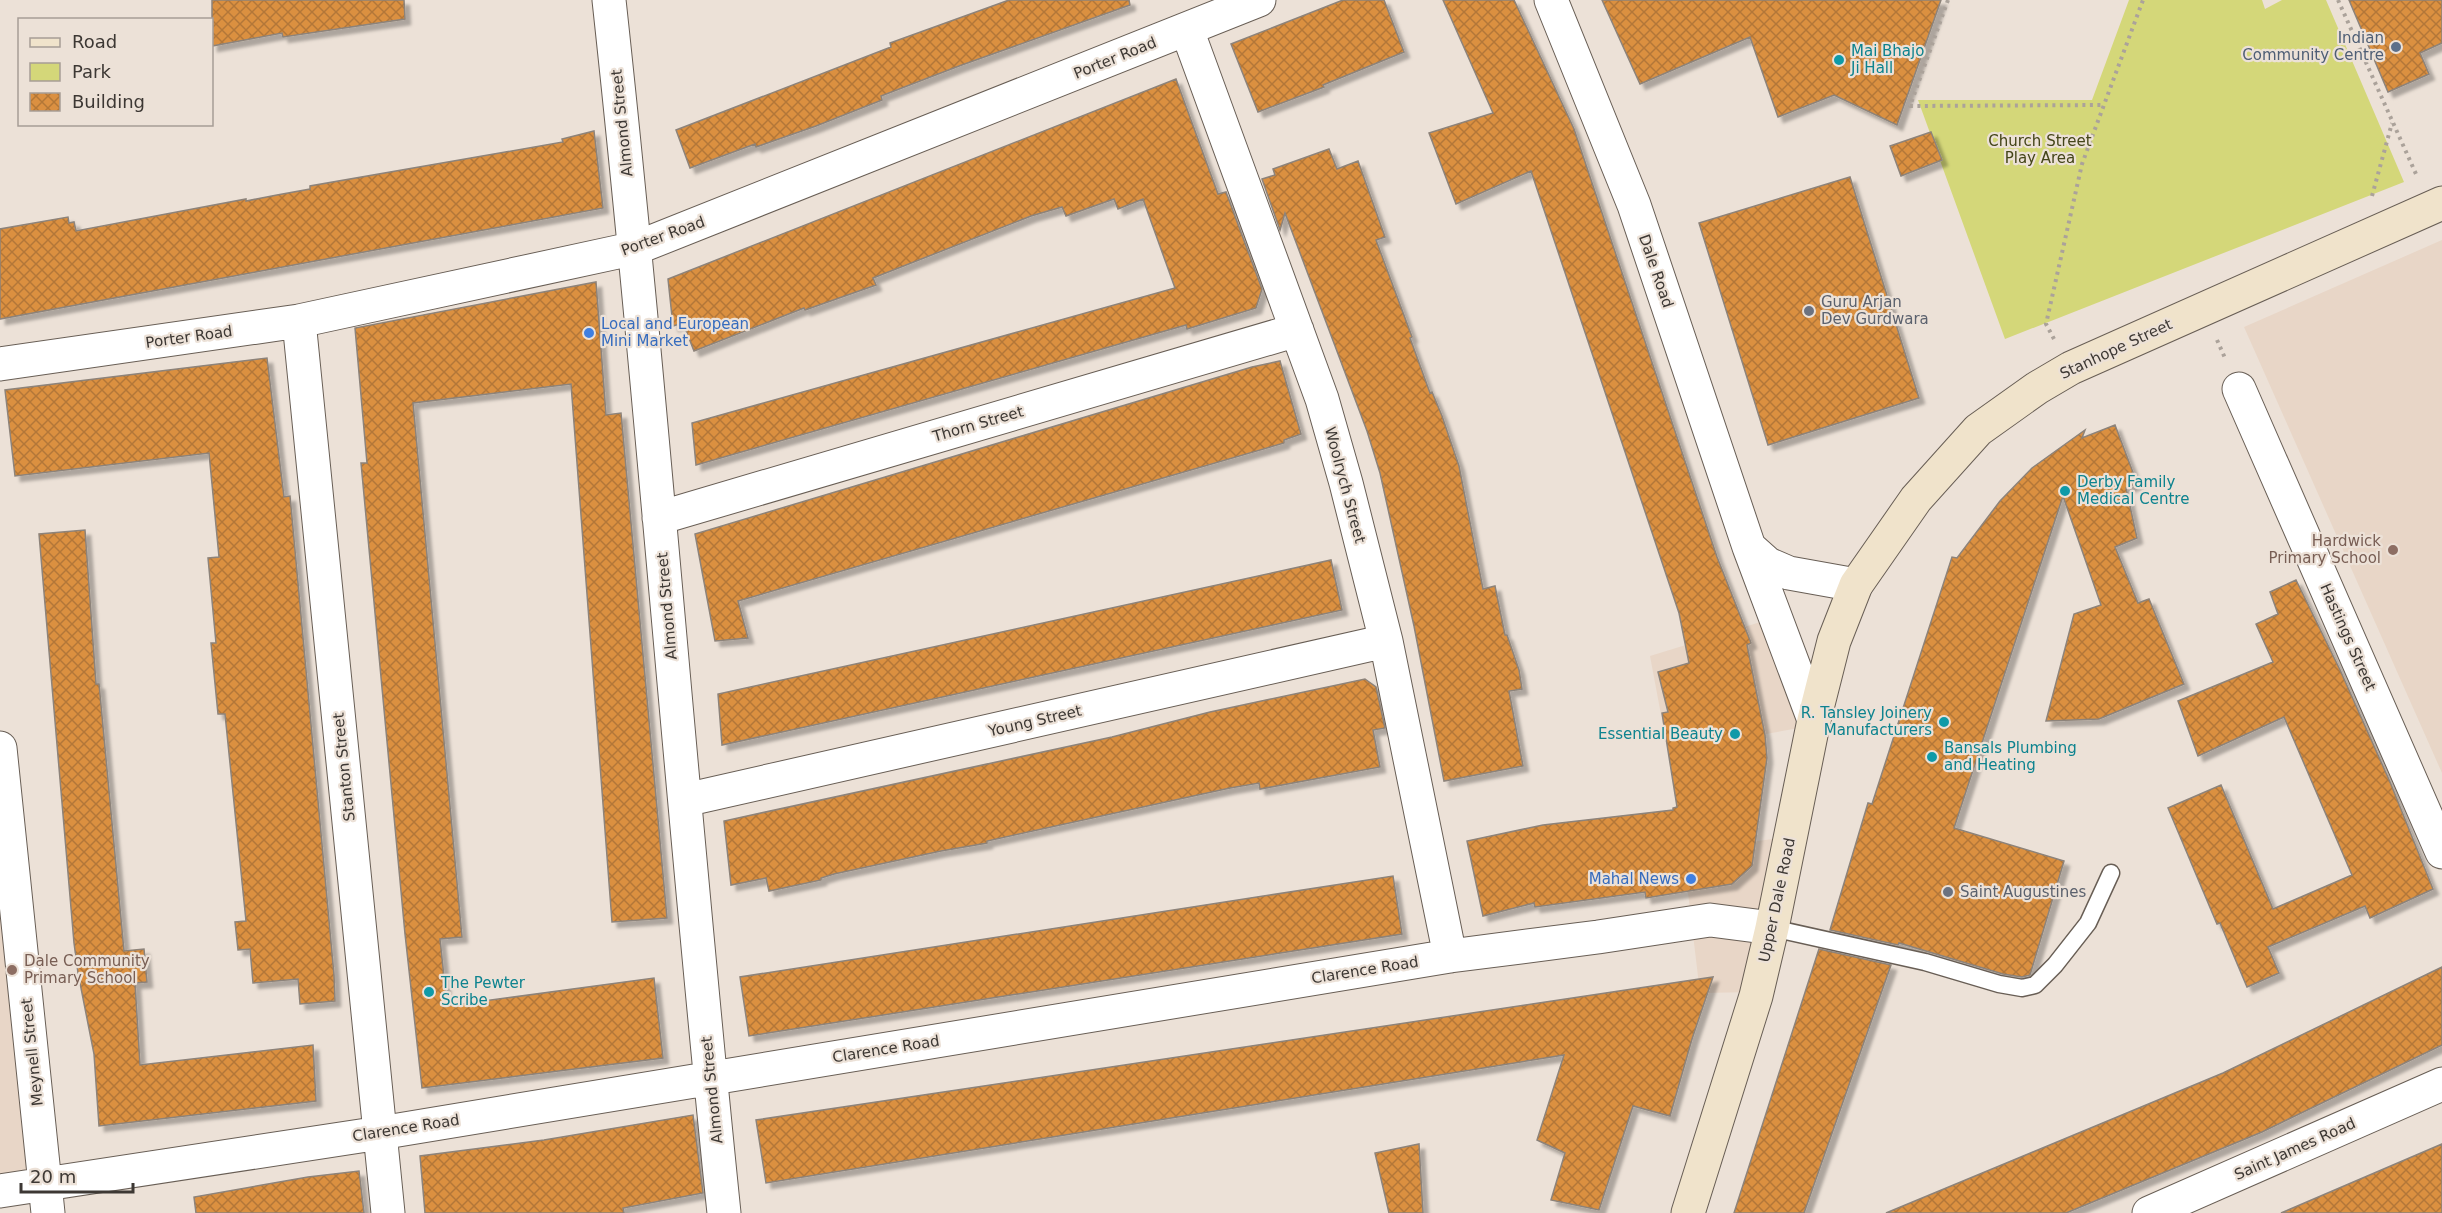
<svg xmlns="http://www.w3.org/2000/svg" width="2442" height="1213" viewBox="0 0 2442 1213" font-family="'DejaVu Sans',sans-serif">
	<defs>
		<pattern id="building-cross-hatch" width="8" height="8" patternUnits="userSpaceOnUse" patternTransform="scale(1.5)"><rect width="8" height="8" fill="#db9041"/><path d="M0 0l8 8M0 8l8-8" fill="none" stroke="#b37737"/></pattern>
		<filter id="shadow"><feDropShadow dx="5.5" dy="5.5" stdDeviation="1.5" flood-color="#0004"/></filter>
	</defs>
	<rect width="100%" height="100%" fill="#ece1d7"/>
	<path fill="#e8d6c7" d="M 2442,240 L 2442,773 L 2244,327 Z
		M 1767,620 L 1804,727 L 1668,752 L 1650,656 Z
		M 0,768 L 47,1173 L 0,1180 Z
		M 1794,836 L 1757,992 L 1700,993 L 1683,851 Z"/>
	<path fill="#d4d779" d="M 2129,0 L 2262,0 L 2265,9 L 2282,0 L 2326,0 L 2404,182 L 2005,339 L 1918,100 L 2092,100 Z"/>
	<path fill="url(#building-cross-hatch)" stroke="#8d837a" stroke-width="1.5" filter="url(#shadow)" d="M 212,0 L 404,0 L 405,19 L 283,37 L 282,33 L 212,46 Z
		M 1009,0 L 1129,0 L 1130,5 L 959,66 L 881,96 L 882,100 L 816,126 L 756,147 L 755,144 L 690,168 L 676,130 L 891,47 L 890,43 Z
		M 1343,0 L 1384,0 L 1404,52 L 1323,85 L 1324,87 L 1258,112 L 1231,44 Z
		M 1443,0 L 1514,0 L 1574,129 L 1717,557 L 1751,643 L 1747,645 L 1765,735 L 1767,758 L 1752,866 L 1732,884 L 1646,898 L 1645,892 L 1535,907 L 1534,903 L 1483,916 L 1467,841 L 1543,825 L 1673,810 L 1673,808 L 1677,807 L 1662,713 L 1668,712 L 1658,672 L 1689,663 L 1679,613 L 1531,171 L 1456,204 L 1429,133 L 1493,113 Z
		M 1602,0 L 1941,0 L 1897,125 L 1834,95 L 1778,117 L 1750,37 L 1640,84 Z
		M 2349,0 L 2442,0 L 2442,43 L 2420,53 L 2429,74 L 2388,92 Z
		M 1176,79 L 1218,194 L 1226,192 L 1262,289 L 1256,308 L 1187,329 L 1186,325 L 696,465 L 692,423 L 1175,288 L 1143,199 L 1118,209 L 1114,199 L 1066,216 L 1062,207 L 1031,216 L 873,278 L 876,285 L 805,310 L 804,308 L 694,351 L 683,323 L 673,326 L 668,279 Z
		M 594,131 L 603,208 L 0,319 L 0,229 L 68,217 L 69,223 L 74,222 L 76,231 L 246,199 L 246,201 L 277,195 L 310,189 L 310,186 L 563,142 L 562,139 Z
		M 1931,132 L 1942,160 L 1901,176 L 1890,146 Z
		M 1329,149 L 1337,169 L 1358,161 L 1385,237 L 1376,240 L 1412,337 L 1410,338 L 1430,393 L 1432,392 L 1442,416 L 1459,466 L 1483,589 L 1495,586 L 1505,635 L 1507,635 L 1519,670 L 1522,689 L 1509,691 L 1523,766 L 1444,781 L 1414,626 L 1380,473 L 1367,431 L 1285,213 L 1280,230 L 1262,179 L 1275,175 L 1273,169 Z
		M 1850,177 L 1919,398 L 1768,445 L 1699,223 Z
		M 596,282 L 606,415 L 621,413 L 667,918 L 612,922 L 571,384 L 413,403 L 462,937 L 440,939 L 447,1006 L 654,978 L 663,1058 L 422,1088 L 405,934 L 361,463 L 367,463 L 355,328 Z
		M 267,358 L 284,497 L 290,496 L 334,975 L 335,1001 L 300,1004 L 298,979 L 253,983 L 250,949 L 238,950 L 235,922 L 246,921 L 225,714 L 218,714 L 211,643 L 216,643 L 208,558 L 219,557 L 209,453 L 15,476 L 5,390 Z
		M 1280,361 L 1301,434 L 1284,440 L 1284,443 L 738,601 L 748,638 L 715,641 L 695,534 L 1252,367 Z
		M 2115,425 L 2137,483 L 2126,488 L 2137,538 L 2115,547 L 2138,603 L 2149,599 L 2184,684 L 2099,719 L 2046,721 L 2074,614 L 2101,605 L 2063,496 L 1954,828 L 2064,861 L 2030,975 L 2022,977 L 2003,974 L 1899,943 L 1898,945 L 1830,930 L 1868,803 L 1872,804 L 1952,557 L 1957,558 L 2000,501 L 2032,468 L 2085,430 L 2082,438 Z
		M 85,530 L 96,684 L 99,684 L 124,951 L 144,949 L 147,982 L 135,983 L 140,1065 L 313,1045 L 316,1101 L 99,1126 L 94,1054 L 78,973 L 74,943 L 39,534 Z
		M 1331,560 L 1342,610 L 722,745 L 718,694 Z
		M 2296,580 L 2340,670 L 2390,782 L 2433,889 L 2370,918 L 2365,906 L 2268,947 L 2279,973 L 2247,987 L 2220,923 L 2217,924 L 2168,808 L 2221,785 L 2273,909 L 2352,875 L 2284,717 L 2198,756 L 2178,701 L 2273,662 L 2256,624 L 2278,614 L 2270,592 Z
		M 1365,679 L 1376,687 L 1385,728 L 1373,730 L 1380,767 L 1260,789 L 1259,783 L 1230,788 L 987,841 L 987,843 L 941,851 L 834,874 L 821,878 L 821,880 L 769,891 L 766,878 L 731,885 L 724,821 L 1112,737 L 1210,712 Z
		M 1393,876 L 1402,934 L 749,1036 L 740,977 Z
		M 1819,949 L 1891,965 L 1804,1213 L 1734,1213 Z
		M 2442,967 L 2442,1045 L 2262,1132 L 2066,1213 L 1886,1213 L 2223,1073 Z
		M 1713,977 L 1692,1039 L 1670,1116 L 1633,1106 L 1599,1210 L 1551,1200 L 1565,1153 L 1537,1140 L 1564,1055 L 766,1183 L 756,1120 Z
		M 693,1115 L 703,1193 L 623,1208 L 624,1213 L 425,1213 L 420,1156 L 544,1140 Z
		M 1419,1144 L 1423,1213 L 1389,1213 L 1375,1153 Z
		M 2442,1144 L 2442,1213 L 2281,1213 Z
		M 359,1171 L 364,1213 L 196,1213 L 194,1197 L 308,1177 Z"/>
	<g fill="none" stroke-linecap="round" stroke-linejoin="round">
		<defs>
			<path id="lane" d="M 1772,928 L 1925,962 L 1999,984 L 2022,988 L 2035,985 L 2055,965 L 2088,923 L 2111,873"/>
			<path id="street" d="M 609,0 C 653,404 682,809 724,1213
				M 1551,0 L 1634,205 L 1749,547 L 1814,720
				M 1187,30 L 1322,399 L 1346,483 L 1386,641 L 1450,956
				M 299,321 L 388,1213
				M 0,364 L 299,321 L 636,248 L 1259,0
				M 2239,389 L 2442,852
				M 659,518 L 1297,330
				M 1749,547 L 1768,564 L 1789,573 L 1856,585
				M 0,748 L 48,1213
				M 685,800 L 1386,641
				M 0,1191 L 380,1133 L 1450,956 L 1598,937 L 1710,920 L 1772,928
				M 2149,1213 L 2442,1084"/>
			<path id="secondary" d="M 1688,1213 L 1756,996 L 1772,928 L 1814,720 L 1834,641 L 1856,585 L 1916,499 L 1978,430 L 2037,388 L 2071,368 L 2442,203"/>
		</defs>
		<use href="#lane" stroke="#685e55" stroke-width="19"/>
		<use href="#street" stroke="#685e55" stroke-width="35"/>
		<use href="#secondary" stroke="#685e55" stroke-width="35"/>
		<path stroke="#aba29a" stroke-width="4" stroke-dasharray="3 4.5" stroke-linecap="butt" d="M 1948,0 L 1910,106 L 2104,105
			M 2338,0 L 2416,174
			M 2372,196 L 2392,123
			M 2054,339 L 2046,324 L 2082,164 L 2143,0
			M 2217,340 L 2225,358"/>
		<use href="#lane" stroke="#fff" stroke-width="16"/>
		<use href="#street" stroke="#fff" stroke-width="33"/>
		<use href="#secondary" stroke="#f0e3cb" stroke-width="33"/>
	</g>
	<circle fill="#5c6f8a" stroke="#ece1d7" stroke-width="2" cx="2396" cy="47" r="6"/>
	<g fill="#0f9aa8" stroke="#ece1d7" stroke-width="2">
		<circle cx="1839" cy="60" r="6"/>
		<circle cx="2065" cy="491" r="6"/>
		<circle cx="1944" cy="722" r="6"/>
		<circle cx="1735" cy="734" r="6"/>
		<circle cx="1932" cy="757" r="6"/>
		<circle cx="429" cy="992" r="6"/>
	</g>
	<g fill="#6b7280" stroke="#ece1d7" stroke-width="2">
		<circle cx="1809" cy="311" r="6"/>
		<circle cx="1948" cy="892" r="6"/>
	</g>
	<g fill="#3f7fe0" stroke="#ece1d7" stroke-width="2">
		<circle cx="589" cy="333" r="6"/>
		<circle cx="1691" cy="879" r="6"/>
	</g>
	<g fill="#8d6e63" stroke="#ece1d7" stroke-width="2">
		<circle cx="2393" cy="550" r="6"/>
		<circle cx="12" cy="970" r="6"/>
	</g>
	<g text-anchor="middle" stroke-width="4.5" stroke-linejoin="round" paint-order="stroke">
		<g font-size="15" fill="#4e5e75" stroke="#ece1d7" text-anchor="end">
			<text x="2384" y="43">Indian<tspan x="2384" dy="17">Community Centre</tspan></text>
		</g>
		<g font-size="15" fill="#0d838f" stroke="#ece1d7" text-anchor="start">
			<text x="1851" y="56">Mai Bhajo<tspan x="1851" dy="17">Ji Hall</tspan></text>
			<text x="2077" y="487">Derby Family<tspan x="2077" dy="17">Medical Centre</tspan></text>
			<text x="1932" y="718" text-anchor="end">R. Tansley Joinery<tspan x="1932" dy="17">Manufacturers</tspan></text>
			<text x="1723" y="739" text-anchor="end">Essential Beauty</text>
			<text x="1944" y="753">Bansals Plumbing<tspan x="1944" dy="17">and Heating</tspan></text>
			<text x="441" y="988">The Pewter<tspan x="441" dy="17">Scribe</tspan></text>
		</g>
		<g font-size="15" fill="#3d3834" stroke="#ece1d7">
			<text transform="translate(1115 58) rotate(-22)" y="5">Porter Road</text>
			<text transform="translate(622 123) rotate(-96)" y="5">Almond Street</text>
			<text transform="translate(663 236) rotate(-20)" y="5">Porter Road</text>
			<text transform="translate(1656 271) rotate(71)" y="5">Dale Road</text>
			<text transform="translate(189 337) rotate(-8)" y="5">Porter Road</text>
			<text transform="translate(2116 349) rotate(-25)" y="5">Stanhope Street</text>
			<text transform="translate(978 424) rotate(-16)" y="5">Thorn Street</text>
			<text transform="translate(1345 485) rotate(75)" y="5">Woolrych Street</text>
			<text transform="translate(667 606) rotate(-95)" y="5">Almond Street</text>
			<text transform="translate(2348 637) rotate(66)" y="5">Hastings Street</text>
			<text transform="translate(1035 721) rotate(-13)" y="5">Young Street</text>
			<text transform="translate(344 767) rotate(-96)" y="5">Stanton Street</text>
			<text transform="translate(1777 900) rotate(-78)" y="5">Upper Dale Road</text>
			<text transform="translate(1365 970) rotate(-9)" y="5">Clarence Road</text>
			<text transform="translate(886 1049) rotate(-9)" y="5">Clarence Road</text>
			<text transform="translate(32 1052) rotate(-96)" y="5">Meynell Street</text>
			<text transform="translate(712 1090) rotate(-96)" y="5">Almond Street</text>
			<text transform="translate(406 1128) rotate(-9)" y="5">Clarence Road</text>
			<text transform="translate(2295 1149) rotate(-24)" y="5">Saint James Road</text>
		</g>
		<g font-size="15" fill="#444519" stroke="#ece1d7">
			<text x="2040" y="146">Church Street<tspan x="2040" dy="17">Play Area</tspan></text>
		</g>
		<g font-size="15" fill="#5b616d" stroke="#ece1d7" text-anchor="start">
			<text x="1821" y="307">Guru Arjan<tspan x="1821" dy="17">Dev Gurdwara</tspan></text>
			<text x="1960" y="897">Saint Augustines</text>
		</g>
		<g font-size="15" fill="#366cbe" stroke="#ece1d7" text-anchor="start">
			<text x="601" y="329">Local and European<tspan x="601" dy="17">Mini Market</tspan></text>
			<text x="1679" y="884" text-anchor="end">Mahal News</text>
		</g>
		<g font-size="15" fill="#785e54" stroke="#ece1d7" text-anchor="end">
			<text x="2381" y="546">Hardwick<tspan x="2381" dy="17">Primary School</tspan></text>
			<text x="24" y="966" text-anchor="start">Dale Community<tspan x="24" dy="17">Primary School</tspan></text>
		</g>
	</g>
	<rect x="18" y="18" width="195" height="108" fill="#ece1d7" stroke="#a69d96" stroke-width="1.5"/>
	<rect x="30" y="38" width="30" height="9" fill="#f0e3cb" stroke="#a69d96" stroke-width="1.5"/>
	<text x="72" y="48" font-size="18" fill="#3d3834">Road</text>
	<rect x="30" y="63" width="30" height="18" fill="#d4d779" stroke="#a69d96" stroke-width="1.5"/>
	<text x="72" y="78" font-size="18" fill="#3d3834">Park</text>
	<rect x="30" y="93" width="30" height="18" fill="url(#building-cross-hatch)" stroke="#a69d96" stroke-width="1.5"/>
	<text x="72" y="108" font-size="18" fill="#3d3834">Building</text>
	<path d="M21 1183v9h112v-9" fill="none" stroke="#3d3834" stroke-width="3"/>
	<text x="30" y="1183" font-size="18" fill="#3d3834" stroke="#ece1d7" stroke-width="4.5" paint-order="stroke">20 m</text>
</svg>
